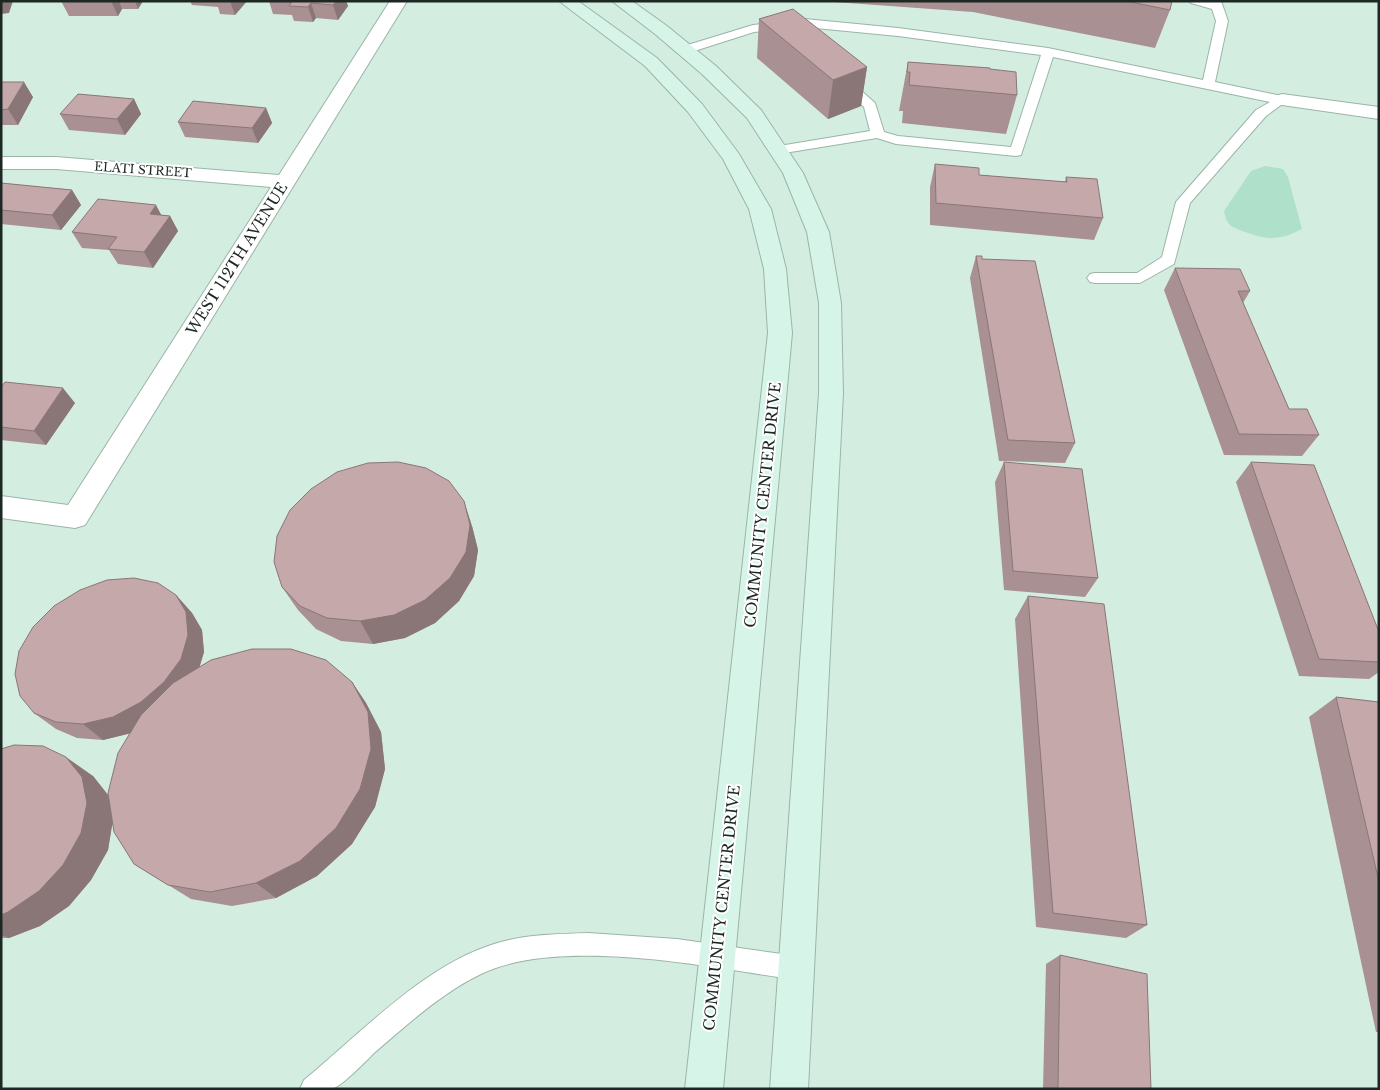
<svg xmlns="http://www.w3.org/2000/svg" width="1380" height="1090" viewBox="0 0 1380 1090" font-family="'Libre Baskerville',serif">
	<rect width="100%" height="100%" fill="#d3eee1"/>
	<path fill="#afe0c9" d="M 1265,166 L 1283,169 L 1288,177 L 1302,229 C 1292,234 1283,238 1272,238 C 1264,239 1236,230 1230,225 C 1226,221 1225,216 1224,211 L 1251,171 Z"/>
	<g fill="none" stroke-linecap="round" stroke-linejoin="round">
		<defs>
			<path id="lane" d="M 1189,1 L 1221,1 L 1228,21 L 1215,82 L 1282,96 L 1288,100 L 1266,116 L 1190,203 L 1174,264 L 1140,283 L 1095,283 L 1090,282 L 1087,278 L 1090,274 L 1095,273 L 1137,273 L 1162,257 L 1176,202 L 1256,110 L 1270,102 L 1053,57 L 1021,155 L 1016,156 L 896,144 L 877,138 L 778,154 L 773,153 L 771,150 L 773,147 L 870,131 L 864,107 L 837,82 L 843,78 L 848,79 L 875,103 L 884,132 L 898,136 L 1011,147 L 1041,55 L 898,36 L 805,27 L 754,32 L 685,54 L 679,50 L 681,47 L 753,25 L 805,19 L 898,28 L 1048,48 L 1203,80 L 1216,21 L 1212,9 L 1191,3 Z
				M 588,933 L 677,939 L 796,956 L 805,959 L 808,968 L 805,977 L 796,980 C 711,967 559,936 481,974 C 441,993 407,1025 374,1053 C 365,1062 345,1083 334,1088 C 326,1090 309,1089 300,1089 L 304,1080 C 364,1031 431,957 509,940 C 535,934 561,934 588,933 Z"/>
			<path id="street" d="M 390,1 L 407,1 L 85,525 L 75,528 L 1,518 L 1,496 L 68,505 L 271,187 L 56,169 L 1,169 L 1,157 L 56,157 L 279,175 Z
				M 1282,94 L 1379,107 L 1379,119 L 1275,104 L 1272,100 L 1275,96 Z"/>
			<path id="secondary" d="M 559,1 L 578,1 L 657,58 L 702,104 L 739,154 L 771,209 L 786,269 L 792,333 L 723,1089 L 685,1089 L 768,333 L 764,269 L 749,209 L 723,159 L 688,112 L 645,66 Z
				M 612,1 L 632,1 L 667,26 L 716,66 L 761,110 L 803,173 L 829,232 L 841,303 L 843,393 L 808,1089 L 770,1089 L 819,393 L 819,303 L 807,232 L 783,173 L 747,118 L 702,74 L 655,34 Z"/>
		</defs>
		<use href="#lane" stroke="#9bb4a8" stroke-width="2"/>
		<use href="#street" stroke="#9bb4a8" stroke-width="2"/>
		<use href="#secondary" stroke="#9bb4a8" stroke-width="2"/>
		<use href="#lane" fill="#fff" fill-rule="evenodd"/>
		<use href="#street" fill="#fff" fill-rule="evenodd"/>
		<use href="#secondary" fill="#d6f5e8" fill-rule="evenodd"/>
	</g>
	<path fill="#a99092" d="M 61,1 L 143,1 L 138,9 L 122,9 L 118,16 L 69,16 Z
		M 190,1 L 247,1 L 235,15 L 220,14 L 218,7 L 192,5 Z
		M 269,1 L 346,1 L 348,6 L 338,20 L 316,18 L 313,22 L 294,21 L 292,15 L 273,14 Z
		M 820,1 L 1172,1 L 1170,10 L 1155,48 L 973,12 Z
		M 759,19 L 867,67 L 861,106 L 828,119 L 757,58 Z
		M 908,62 L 990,69 L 1017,95 L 1006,134 L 902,123 L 903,111 L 899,111 L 901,100 Z
		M 1,82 L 33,97 L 18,125 L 1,125 Z
		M 134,99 L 141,114 L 125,135 L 69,130 L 60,114 Z
		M 266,108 L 272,123 L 258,143 L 185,137 L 178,122 Z
		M 935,164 L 979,175 L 1065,182 L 1066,177 L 1103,218 L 1094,240 L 930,225 L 930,187 Z
		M 1,183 L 72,190 L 81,205 L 61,230 L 1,224 Z
		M 162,215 L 170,216 L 178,231 L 153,268 L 118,264 L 109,250 L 82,248 L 72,232 Z
		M 976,256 L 982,259 L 1075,443 L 1065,463 L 999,461 L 970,278 Z
		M 1175,268 L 1250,291 L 1243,303 L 1289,409 L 1319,435 L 1302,456 L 1224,455 L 1164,290 Z
		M 1,387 L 75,403 L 46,445 L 1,440 Z
		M 1004,462 L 1098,578 L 1085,597 L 1004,590 L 995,482 Z
		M 1251,462 L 1379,632 L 1379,672 L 1369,679 L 1299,676 L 1236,482 Z
		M 472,526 L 478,550 L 474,576 L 459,601 L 435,623 L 405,638 L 373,644 L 341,641 L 316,629 L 298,610 L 282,587 Z
		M 176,595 L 192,613 L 202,630 L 204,652 L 199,667 L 352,682 L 366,703 L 381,732 L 385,769 L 375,807 L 352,844 L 317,876 L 276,898 L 232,906 L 191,899 L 134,864 L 112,824 L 108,850 L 91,880 L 69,906 L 40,926 L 9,938 L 1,938 L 1,749 L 93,776 L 108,795 L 110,802 L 130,733 L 103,740 L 77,738 L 56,729 L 34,713 Z
		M 1028,596 L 1147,925 L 1126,938 L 1036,927 L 1015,619 Z
		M 1336,697 L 1379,702 L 1379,1032 L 1376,1032 L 1309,717 Z
		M 1060,955 L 1151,1089 L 1043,1089 L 1046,964 Z"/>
	<path fill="#8a7677" d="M 1,1 L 13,1 L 9,13 L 1,14 Z
		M 111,1 L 119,1 L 122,9 L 118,16 Z
		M 135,1 L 143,1 L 138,9 Z
		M 230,1 L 247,1 L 235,15 Z
		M 336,1 L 346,1 L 348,6 L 338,20 L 333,5 Z
		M 311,3 L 316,18 L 313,22 L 308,7 Z
		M 867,67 L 861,106 L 828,119 L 833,80 Z
		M 24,82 L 33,97 L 18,125 L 8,109 Z
		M 134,99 L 141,114 L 125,135 L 117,119 Z
		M 266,108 L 272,123 L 258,143 L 252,128 Z
		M 72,190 L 81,205 L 61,230 L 52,215 Z
		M 156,205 L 164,220 L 150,214 Z
		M 170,216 L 178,231 L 153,268 L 144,252 Z
		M 63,388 L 75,403 L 46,445 L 34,431 Z
		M 464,501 L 472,526 L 478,550 L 474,576 L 459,601 L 435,623 L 405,638 L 373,644 L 360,621 Z
		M 176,595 L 192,613 L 202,630 L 204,652 L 197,676 L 132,733 L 103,740 L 83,724 Z
		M 352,682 L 366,703 L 381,732 L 385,769 L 375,807 L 352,844 L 317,876 L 276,898 L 256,883 Z
		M 66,757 L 93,776 L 108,795 L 113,820 L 108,850 L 91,880 L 69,906 L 40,926 L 9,938 L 1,935 L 1,915 Z"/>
	<path fill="#c5a8aa" stroke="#8a7677" d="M 292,1 L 336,1 L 333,5 L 311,3 L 308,7 L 289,6 Z
		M 1126,1 L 1172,1 L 1170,10 Z
		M 793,9 L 867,67 L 833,80 L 759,19 Z
		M 908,62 L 990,68 L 990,69 L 1016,72 L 1017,95 L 909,85 L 910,72 L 907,72 Z
		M 1,82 L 24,82 L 8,109 L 1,110 Z
		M 78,94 L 134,99 L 117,119 L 60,114 Z
		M 193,101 L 266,108 L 252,128 L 178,122 Z
		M 935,164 L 979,168 L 979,175 L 1067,182 L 1066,177 L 1097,179 L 1103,218 L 936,203 Z
		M 1,183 L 72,190 L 52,215 L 1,210 Z
		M 98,199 L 156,205 L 150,214 L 170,216 L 144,252 L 108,249 L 117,237 L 72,232 Z
		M 976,256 L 982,256 L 982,259 L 1035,261 L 1075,443 L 1008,440 Z
		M 1175,268 L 1240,269 L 1250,291 L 1238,291 L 1289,409 L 1307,409 L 1319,435 L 1239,434 Z
		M 5,382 L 63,388 L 34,431 L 1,427 L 1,387 Z
		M 398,462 L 426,468 L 449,481 L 464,501 L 470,525 L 466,552 L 450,578 L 425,600 L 394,615 L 360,621 L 327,618 L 300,606 L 282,587 L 274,562 L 277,536 L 290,510 L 311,489 L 337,472 L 368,463 Z
		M 1004,462 L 1082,469 L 1098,578 L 1013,571 Z
		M 1251,462 L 1314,465 L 1379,632 L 1379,662 L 1319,659 Z
		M 134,578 L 158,583 L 176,595 L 186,612 L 188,635 L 181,659 L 164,682 L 141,702 L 113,717 L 83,724 L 56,722 L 34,713 L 20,696 L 15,674 L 19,651 L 33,627 L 54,606 L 80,590 L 107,580 Z
		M 1028,596 L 1104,604 L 1147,925 L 1053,913 Z
		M 252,649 L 291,649 L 326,660 L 352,682 L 368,712 L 371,749 L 360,789 L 336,828 L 300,861 L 256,883 L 210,892 L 168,885 L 134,864 L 114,832 L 108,793 L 118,753 L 141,715 L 173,683 L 211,660 Z
		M 1336,697 L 1379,702 L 1379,882 Z
		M 14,745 L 43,746 L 66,757 L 82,777 L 87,803 L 81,833 L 63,865 L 39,891 L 8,912 L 1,915 L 1,749 Z
		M 1060,955 L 1147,974 L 1151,1089 L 1058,1089 Z"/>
	<g text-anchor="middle" stroke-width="4" stroke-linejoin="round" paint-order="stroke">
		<g font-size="12" fill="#1d2723" stroke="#fff">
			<text transform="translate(143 170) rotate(4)" y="4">ELATI STREET</text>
		</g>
		<g font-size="15" fill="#1d2723" stroke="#fff">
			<text transform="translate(237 259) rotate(-58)" y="5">WEST 112TH AVENUE</text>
			<text transform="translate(763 505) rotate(-84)" y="5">COMMUNITY CENTER DRIVE</text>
			<text transform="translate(722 908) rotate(-84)" y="5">COMMUNITY CENTER DRIVE</text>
		</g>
	</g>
	<rect width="1380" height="1090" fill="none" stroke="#1d2723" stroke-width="5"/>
</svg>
